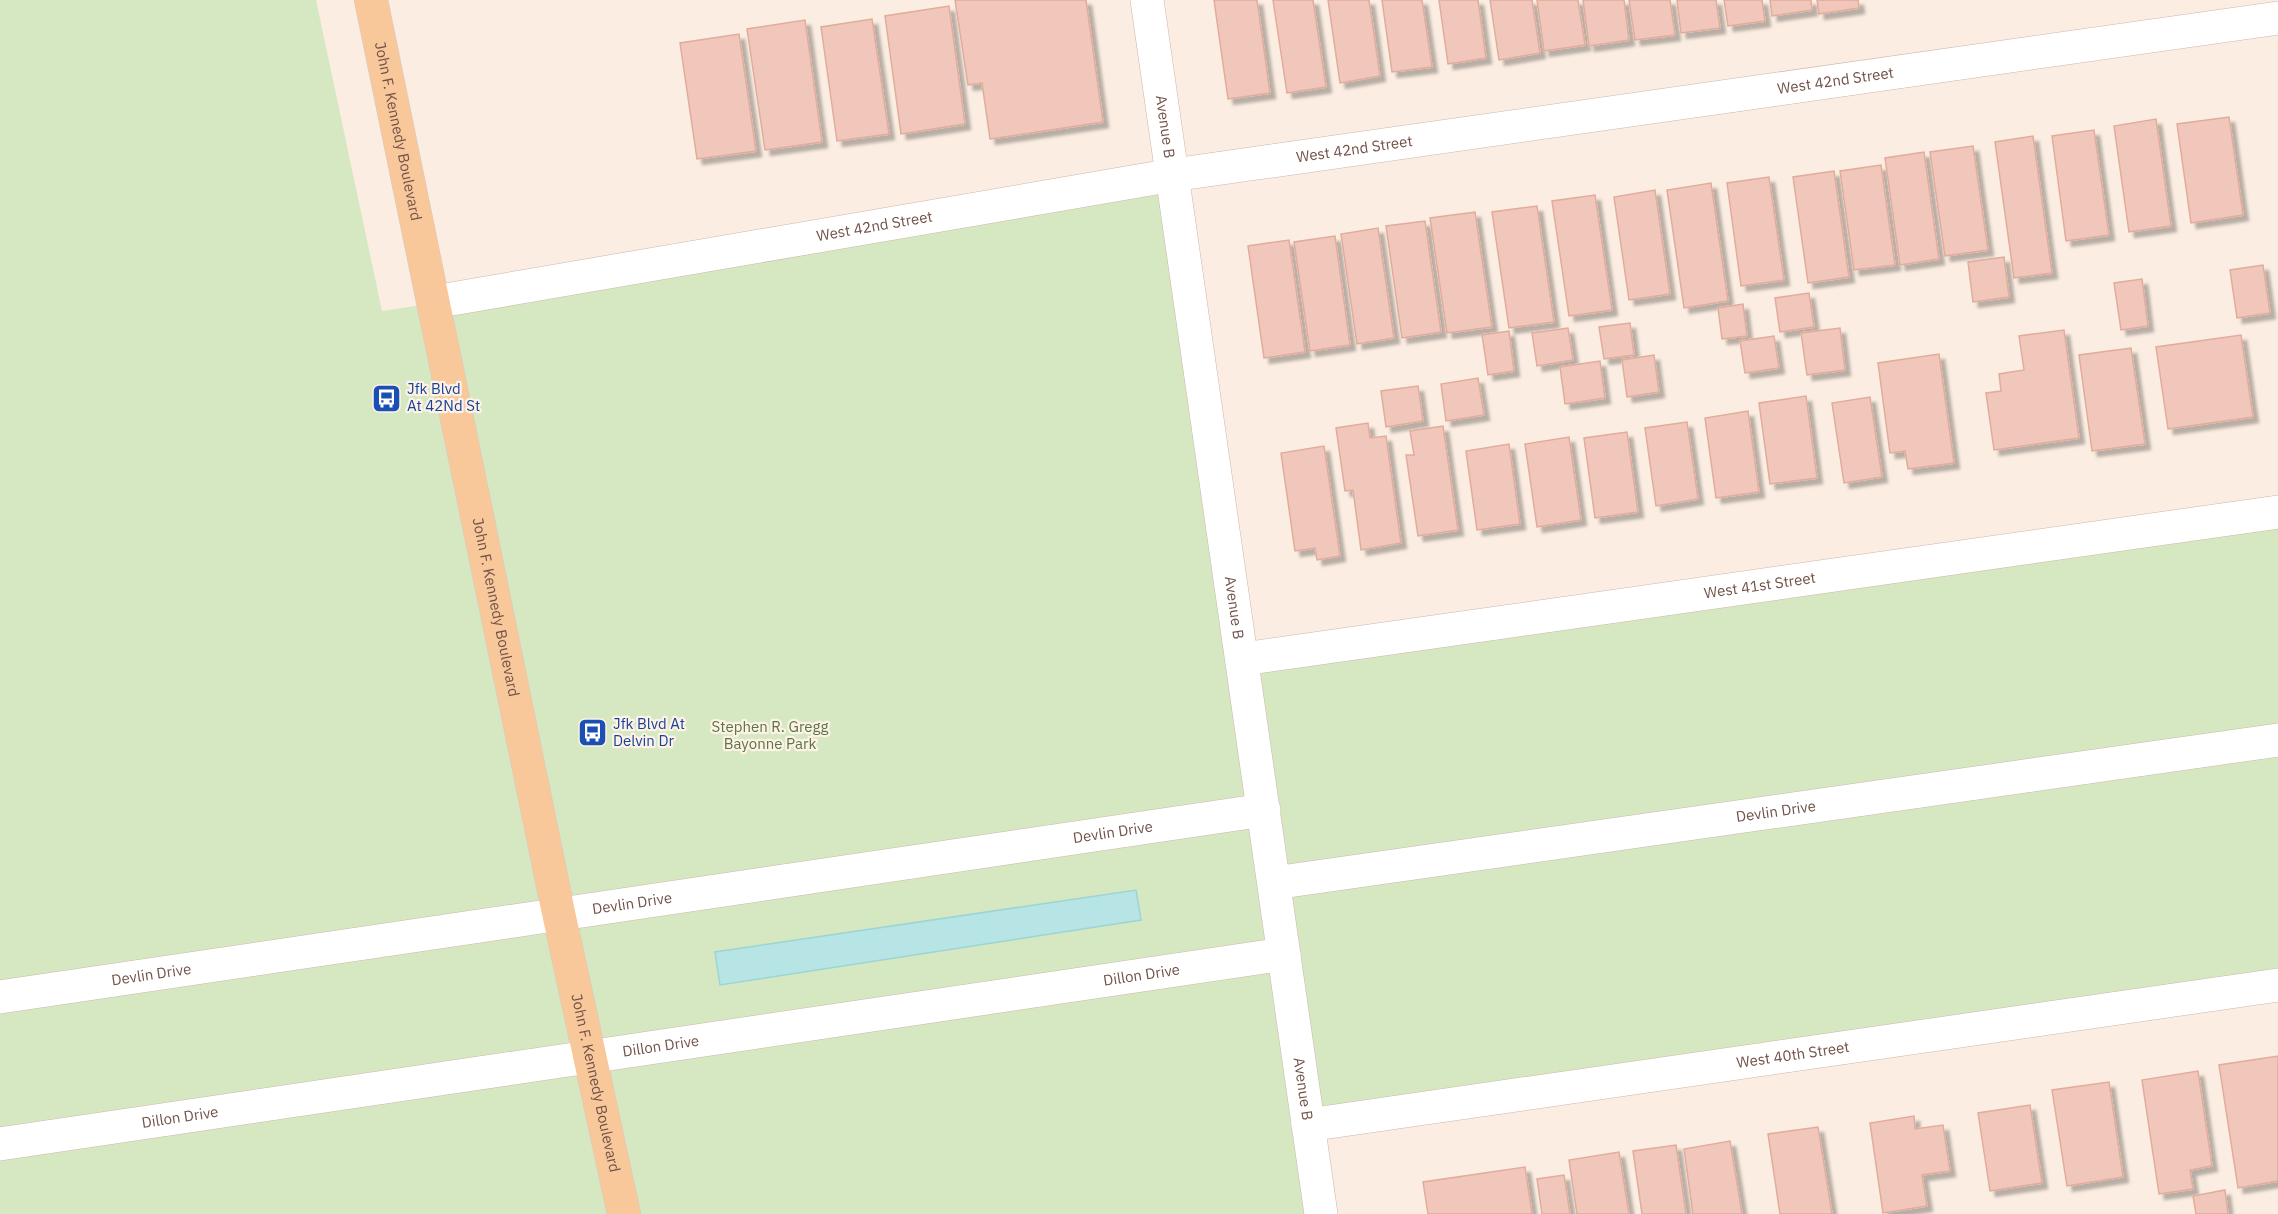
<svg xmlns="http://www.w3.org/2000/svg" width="2278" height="1214" viewBox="0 0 2278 1214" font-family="'IBM Plex Sans',sans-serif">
	<defs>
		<filter id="shadow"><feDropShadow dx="5.5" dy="5.5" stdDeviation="1.5" flood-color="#0004"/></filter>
	</defs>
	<rect width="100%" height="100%" fill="#fbede1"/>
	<path fill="#d6e8c1" d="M 0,0 L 316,0 L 382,311 L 1175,191 L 1242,657 L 2278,510 L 2278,985 L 1309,1125 L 1321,1214 L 0,1214 Z"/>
	<path fill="#b7e4e4" stroke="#9dd4d5" stroke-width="1.5" d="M 1136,890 L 1141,920 L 720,985 L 715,952 Z"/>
	<path fill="#f0c7ba" stroke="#e1ac9b" stroke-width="1.5" filter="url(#shadow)" d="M 955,0 L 1086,0 L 1103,122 L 990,139 L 982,83 L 968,85 Z
		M 1214,0 L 1257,0 L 1270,93 L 1228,99 Z
		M 1273,0 L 1313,0 L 1326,87 L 1287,93 Z
		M 1328,0 L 1369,0 L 1380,76 L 1340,83 Z
		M 1382,0 L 1422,0 L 1432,67 L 1392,72 Z
		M 1439,0 L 1478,0 L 1486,58 L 1448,64 Z
		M 1490,0 L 1532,0 L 1540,53 L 1499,60 Z
		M 1537,0 L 1578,0 L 1585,45 L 1544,51 Z
		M 1583,0 L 1624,0 L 1629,40 L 1589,46 Z
		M 1629,0 L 1670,0 L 1675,35 L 1635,40 Z
		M 1677,0 L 1716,0 L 1720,28 L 1681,33 Z
		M 1724,0 L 1762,0 L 1765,21 L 1728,26 Z
		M 1770,0 L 1811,0 L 1812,10 L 1772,16 Z
		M 1817,0 L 1858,0 L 1859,8 L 1819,14 Z
		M 949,6 L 965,124 L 901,134 L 885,16 Z
		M 872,19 L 889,134 L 837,141 L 821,27 Z
		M 805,20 L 822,142 L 765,150 L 747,29 Z
		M 739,34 L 756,151 L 697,159 L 680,43 Z
		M 2229,117 L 2243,215 L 2191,223 L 2177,124 Z
		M 2156,119 L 2171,226 L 2129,232 L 2114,126 Z
		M 2094,130 L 2109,235 L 2066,241 L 2052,136 Z
		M 2033,136 L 2052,273 L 2014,278 L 1995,142 Z
		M 1973,146 L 1988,250 L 1945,256 L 1930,152 Z
		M 1924,152 L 1939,259 L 1900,265 L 1885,158 Z
		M 1881,165 L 1895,265 L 1854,270 L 1840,171 Z
		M 1834,171 L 1849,277 L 1808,283 L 1793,177 Z
		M 1769,177 L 1784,280 L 1741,286 L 1727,183 Z
		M 1711,183 L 1728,301 L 1684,308 L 1667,190 Z
		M 1655,190 L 1670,294 L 1629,300 L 1614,197 Z
		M 1595,195 L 1612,310 L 1569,316 L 1552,201 Z
		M 1537,206 L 1554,322 L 1509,328 L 1492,212 Z
		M 1475,212 L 1492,327 L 1447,333 L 1430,218 Z
		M 1425,221 L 1441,332 L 1402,338 L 1386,226 Z
		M 1378,228 L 1394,338 L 1357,344 L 1341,234 Z
		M 1335,236 L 1350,345 L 1310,351 L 1294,242 Z
		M 1289,240 L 1305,352 L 1264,358 L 1248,246 Z
		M 2004,257 L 2009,297 L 1973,302 L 1968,262 Z
		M 2263,265 L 2270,313 L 2237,318 L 2230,270 Z
		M 2142,279 L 2148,326 L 2121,330 L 2114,283 Z
		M 1809,293 L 1814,327 L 1780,332 L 1775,298 Z
		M 1743,304 L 1747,336 L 1722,339 L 1718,308 Z
		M 1630,323 L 1634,355 L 1604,359 L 1599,327 Z
		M 1568,328 L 1573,360 L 1537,366 L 1532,333 Z
		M 1840,328 L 1845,370 L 1807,375 L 1801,333 Z
		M 2064,330 L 2079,438 L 1994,450 L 1986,393 L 2001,391 L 1999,374 L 2024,370 L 2019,336 Z
		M 1509,331 L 1514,371 L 1488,375 L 1482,335 Z
		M 2241,335 L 2253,417 L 2168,429 L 2156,347 Z
		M 1774,336 L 1779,368 L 1745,373 L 1740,341 Z
		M 2131,348 L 2145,444 L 2092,451 L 2079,355 Z
		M 1939,354 L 1954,463 L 1908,469 L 1905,451 L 1890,453 L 1878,363 Z
		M 1654,355 L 1659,392 L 1627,397 L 1622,360 Z
		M 1600,361 L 1605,398 L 1565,404 L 1560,367 Z
		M 1478,378 L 1484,415 L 1446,421 L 1441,384 Z
		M 1418,386 L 1423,421 L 1386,427 L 1381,391 Z
		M 1806,396 L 1817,478 L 1770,484 L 1759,403 Z
		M 1870,397 L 1882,477 L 1844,483 L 1832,403 Z
		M 1748,411 L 1759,492 L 1716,498 L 1705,418 Z
		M 1687,422 L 1698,499 L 1656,506 L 1645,428 Z
		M 1368,423 L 1370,438 L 1386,436 L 1401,543 L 1361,550 L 1353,490 L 1345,491 L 1336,428 Z
		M 1443,426 L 1458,530 L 1418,536 L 1406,455 L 1414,455 L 1410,431 Z
		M 1627,432 L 1638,512 L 1595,518 L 1584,438 Z
		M 1569,437 L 1581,520 L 1537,527 L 1525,444 Z
		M 1509,444 L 1520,524 L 1477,530 L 1466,451 Z
		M 1324,446 L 1340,556 L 1317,560 L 1315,548 L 1295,551 L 1281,453 Z
		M 2278,1056 L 2278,1181 L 2238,1188 L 2219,1065 Z
		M 2198,1071 L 2212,1166 L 2190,1170 L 2193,1189 L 2159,1194 L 2142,1080 Z
		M 2109,1082 L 2123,1177 L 2067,1186 L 2052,1090 Z
		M 2030,1105 L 2042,1183 L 1990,1191 L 1978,1113 Z
		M 1914,1116 L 1915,1129 L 1943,1125 L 1950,1171 L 1922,1175 L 1927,1206 L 1883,1213 L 1870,1123 Z
		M 1818,1127 L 1832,1214 L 1780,1214 L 1768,1134 Z
		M 1730,1141 L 1742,1214 L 1693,1214 L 1684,1149 Z
		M 1676,1145 L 1686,1214 L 1642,1214 L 1633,1151 Z
		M 1619,1152 L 1629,1214 L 1577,1214 L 1569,1160 Z
		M 1525,1167 L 1532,1214 L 1428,1214 L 1423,1182 Z
		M 1564,1175 L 1570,1214 L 1542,1214 L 1537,1179 Z
		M 2225,1190 L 2228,1214 L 2196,1214 L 2193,1196 Z"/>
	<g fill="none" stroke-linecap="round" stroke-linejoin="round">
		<defs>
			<g id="minor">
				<path id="s1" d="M 1147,0 L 1321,1214"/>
				<path id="s2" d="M 434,302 L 1173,175 L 2278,18"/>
				<path id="s3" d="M 1243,659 L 2278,512"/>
				<path id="s4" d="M 1274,883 L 2278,740"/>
				<path id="s5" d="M 0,997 L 1264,810"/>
				<path id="s6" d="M 1308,1125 L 2278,985"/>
				<path id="s7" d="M 0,1144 L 1284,954"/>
			</g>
			<g id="major">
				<path id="s8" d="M 371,0 L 559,915 L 624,1214"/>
			</g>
		</defs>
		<use href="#minor" stroke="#ceb6ac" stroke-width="34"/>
		<use href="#major" stroke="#d4cbc8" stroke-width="34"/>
		<use href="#minor" stroke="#fff" stroke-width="33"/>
		<use href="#major" stroke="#f8c89b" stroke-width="33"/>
	</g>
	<defs>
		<symbol id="bus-square" viewBox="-11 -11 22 22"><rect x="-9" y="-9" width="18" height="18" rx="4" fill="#1a4fb4" stroke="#fef2e7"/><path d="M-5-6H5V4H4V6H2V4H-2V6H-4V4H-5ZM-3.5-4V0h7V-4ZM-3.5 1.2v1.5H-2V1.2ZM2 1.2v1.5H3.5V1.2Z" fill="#fff"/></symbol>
	</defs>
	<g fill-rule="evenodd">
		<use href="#bus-square" x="370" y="382" width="33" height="33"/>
		<use href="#bus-square" x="576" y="716" width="33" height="33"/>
	</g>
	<g text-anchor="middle" stroke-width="4.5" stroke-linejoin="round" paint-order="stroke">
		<g font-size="15" fill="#715249" stroke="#fef2e7">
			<text dy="5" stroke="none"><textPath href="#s2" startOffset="1419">West 42nd Street</textPath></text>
			<text dy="5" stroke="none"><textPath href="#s1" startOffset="128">Avenue B</textPath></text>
			<text dy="5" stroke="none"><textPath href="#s8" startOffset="134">John F. Kennedy Boulevard</textPath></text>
			<text dy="5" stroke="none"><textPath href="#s2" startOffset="933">West 42nd Street</textPath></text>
			<text dy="5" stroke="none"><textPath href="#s2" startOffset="447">West 42nd Street</textPath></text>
			<text dy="5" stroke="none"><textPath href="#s3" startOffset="522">West 41st Street</textPath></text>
			<text dy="5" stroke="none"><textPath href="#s8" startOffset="620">John F. Kennedy Boulevard</textPath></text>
			<text dy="5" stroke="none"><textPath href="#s1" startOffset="614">Avenue B</textPath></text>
			<text dy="5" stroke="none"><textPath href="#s4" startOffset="507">Devlin Drive</textPath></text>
			<text dy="5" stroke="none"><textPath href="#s5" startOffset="1125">Devlin Drive</textPath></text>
			<text dy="5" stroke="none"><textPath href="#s5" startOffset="639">Devlin Drive</textPath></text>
			<text dy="5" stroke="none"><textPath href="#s5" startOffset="153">Devlin Drive</textPath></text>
			<text dy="5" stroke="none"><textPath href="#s7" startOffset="1154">Dillon Drive</textPath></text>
			<text dy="5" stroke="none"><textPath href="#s7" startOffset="668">Dillon Drive</textPath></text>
			<text dy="5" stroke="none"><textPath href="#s6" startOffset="490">West 40th Street</textPath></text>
			<text dy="5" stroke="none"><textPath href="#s8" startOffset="1106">John F. Kennedy Boulevard</textPath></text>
			<text dy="5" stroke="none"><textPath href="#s1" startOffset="1100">Avenue B</textPath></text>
			<text dy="5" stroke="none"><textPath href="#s7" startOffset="182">Dillon Drive</textPath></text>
		</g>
		<g font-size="15" fill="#164399" stroke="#fef2e7" text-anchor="start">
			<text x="407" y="394">Jfk Blvd<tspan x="407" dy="17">At 42Nd St</tspan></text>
			<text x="613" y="729">Jfk Blvd At<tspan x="613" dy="17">Delvin Dr</tspan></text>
		</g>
		<g font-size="15" fill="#597742" stroke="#fef2e7">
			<text x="770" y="732">Stephen R. Gregg<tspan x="770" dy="17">Bayonne Park</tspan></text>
		</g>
	</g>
</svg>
